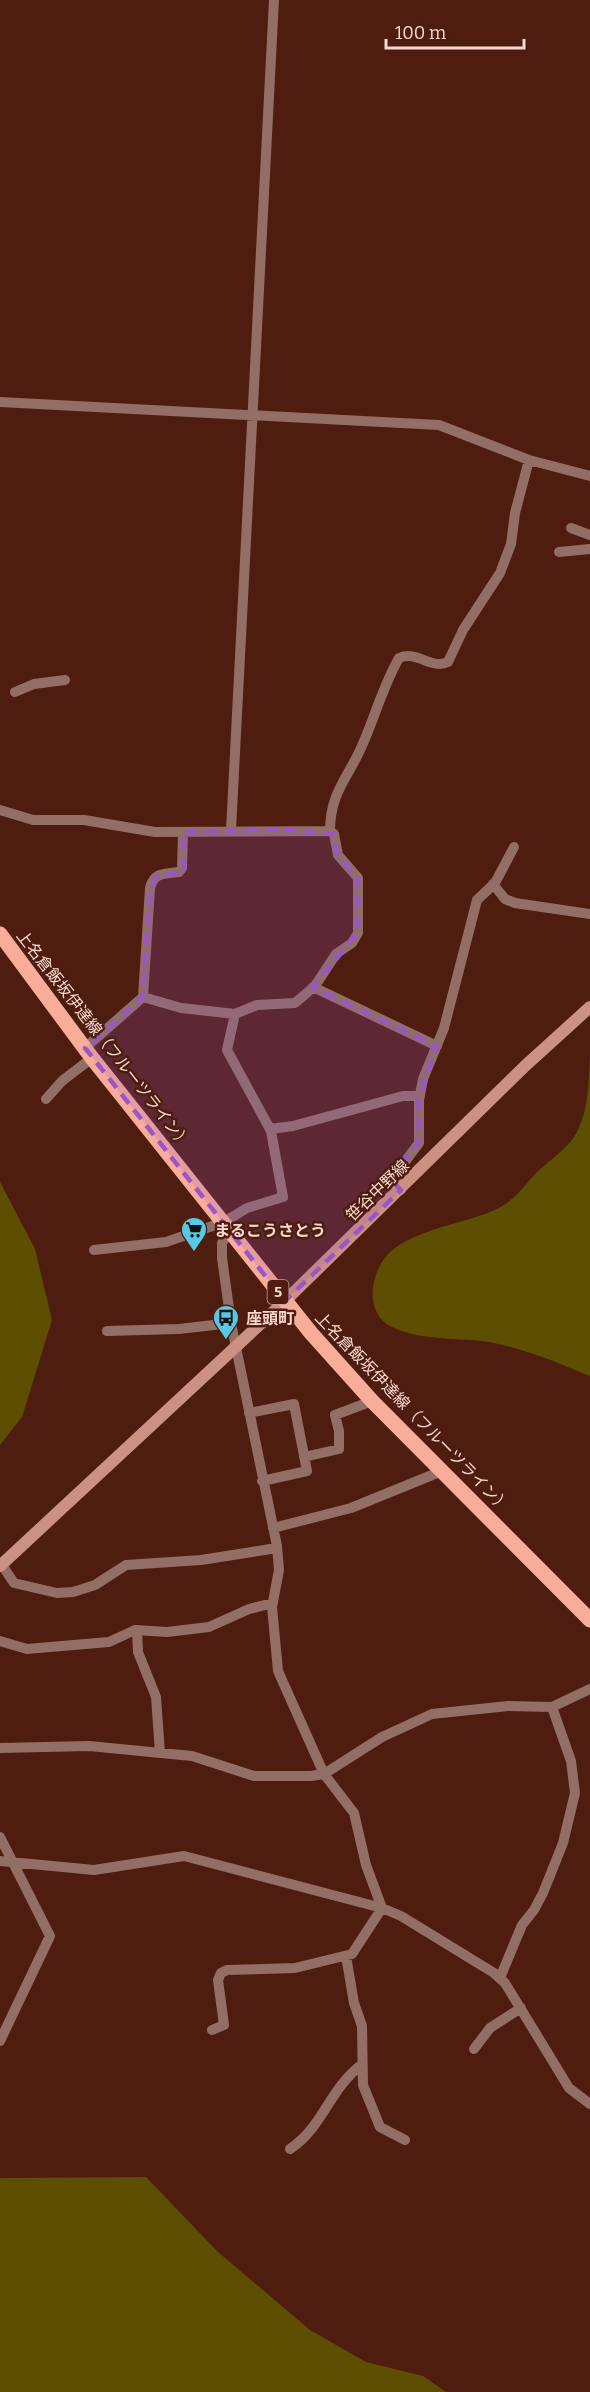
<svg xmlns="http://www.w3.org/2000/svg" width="590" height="2392" viewBox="0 0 590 2392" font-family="Bitter,'Noto Sans JP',serif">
	<rect width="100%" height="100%" fill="#4e1d10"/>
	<path fill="#5d4e02" d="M 590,1054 L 590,1376 C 556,1362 519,1346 482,1341 C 454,1338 418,1340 392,1327 C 361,1312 371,1265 395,1248 C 422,1228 467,1223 497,1209 C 515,1200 524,1186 537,1172 C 551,1159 570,1147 578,1130 C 589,1107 589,1078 590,1054 Z
		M 0,1182 L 35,1249 L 52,1320 L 22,1417 L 0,1445 Z
		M 146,2177 L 217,2251 L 310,2330 L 366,2362 L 423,2376 L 446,2392 L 0,2392 L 0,2178 Z"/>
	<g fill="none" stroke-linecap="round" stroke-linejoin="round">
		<path stroke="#936e65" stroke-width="10" d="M 0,402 L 439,425 L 529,460 L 590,476
			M 571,528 L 590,535
			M 559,552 L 590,549
			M 15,692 L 34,684 L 65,680
			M 0,810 L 33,820 L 84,820 L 155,832 L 330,831 C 330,790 351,775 364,741 C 376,713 384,684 399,658 C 417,650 431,670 448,662 L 463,630 L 500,573 L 511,544 L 515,513 L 529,460
			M 231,830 L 274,0
			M 183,832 L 182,868 L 179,872 C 164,874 154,872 150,888 L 143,997 L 181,1008 L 235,1014 L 257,1005 L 295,1003 L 315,986 L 336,954 L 352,943 L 358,933 L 358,878 L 338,855 L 334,834 L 330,831
			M 493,884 L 505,899 L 515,903 L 590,914
			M 313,987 L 437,1046
			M 85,1048 L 143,997
			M 46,1099 L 62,1081 L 92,1058
			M 270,1129 L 293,1126 L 403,1096 L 420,1096
			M 401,1190 L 392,1179 L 419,1143 L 419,1100 L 423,1079 L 444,1028 L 477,900 L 495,883 L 514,847
			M 230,1231 L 222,1243 L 222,1258 L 231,1323 L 277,1546 L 279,1570 L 272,1607 L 278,1671 L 324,1774 L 354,1813 L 366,1865 L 382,1908 L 401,1916 L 494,1973 L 505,1983 L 569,2088 L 590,2104
			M 94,1250 L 166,1242 L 224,1222 L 247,1208 L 283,1197 L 271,1131 L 227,1050 L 235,1014
			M 107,1331 L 179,1329 L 231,1323
			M 249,1413 L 294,1404 L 307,1471 L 262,1481
			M 304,1457 L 339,1449 L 339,1431 L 335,1415 L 372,1401
			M 273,1528 L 351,1508 L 442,1471
			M 2,1565 L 14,1583 L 57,1593 L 73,1592 L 95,1585 L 126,1565 L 201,1560 L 277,1548
			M 137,1630 L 138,1652 L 156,1697 L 160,1753
			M 0,1641 L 27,1649 L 109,1642 L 135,1630 L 167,1632 L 209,1627 L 249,1609 L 273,1603
			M 0,1748 L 89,1746 L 192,1756 L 254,1776 L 311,1776 L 324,1774 L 382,1737 L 432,1714 L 508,1706 L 552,1707 L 590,1689
			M 0,1837 L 50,1936 L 0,2041
			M 0,1861 L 94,1870 L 184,1856 L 382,1908 L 352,1954 L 295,1968 L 227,1970 L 221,1973 L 218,1980 L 224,2025 L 212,2030
			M 346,1956 L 354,2003 L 362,2026 L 363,2085 L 380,2127 L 405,2140
			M 500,1978 L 522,1925 L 534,1910 L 543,1893 L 563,1843 L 575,1793 L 571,1761 L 552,1707
			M 474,2049 L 490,2028 L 521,2008
			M 290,2149 C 323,2127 329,2090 361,2065"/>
		<path stroke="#cb9283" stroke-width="12" d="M 0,1566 L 285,1301 L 525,1066 L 590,1007"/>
		<path stroke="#f7ad9a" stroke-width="15" d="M 0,934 L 92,1058 L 311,1333 L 372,1401 L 590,1620"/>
	</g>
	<path fill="#9a57c3" fill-opacity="0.2" stroke="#9a57c3" stroke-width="4.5" stroke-dasharray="12 8" stroke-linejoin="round" d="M 284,829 L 334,834 L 337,853 L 358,878 L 358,933 L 313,987 L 437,1046 L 419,1100 L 419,1143 L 389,1178 L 401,1190 L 285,1301 L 85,1048 L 142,998 L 150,888 L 157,875 L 183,872 L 183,832 Z"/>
	<defs>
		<symbol id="supermarket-pin" viewBox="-11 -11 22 30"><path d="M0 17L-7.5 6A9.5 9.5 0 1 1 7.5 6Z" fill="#58c9e3" stroke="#4e1d10"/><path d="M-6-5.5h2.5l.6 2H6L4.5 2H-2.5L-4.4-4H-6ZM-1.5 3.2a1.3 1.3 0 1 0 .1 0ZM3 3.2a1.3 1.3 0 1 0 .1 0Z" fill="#111"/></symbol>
		<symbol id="bus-pin" viewBox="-11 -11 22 30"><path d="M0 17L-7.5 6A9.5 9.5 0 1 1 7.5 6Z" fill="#58c9e3" stroke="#4e1d10"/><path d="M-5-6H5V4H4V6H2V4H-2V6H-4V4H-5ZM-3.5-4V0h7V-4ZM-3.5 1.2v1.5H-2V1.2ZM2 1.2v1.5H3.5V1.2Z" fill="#111"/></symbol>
	</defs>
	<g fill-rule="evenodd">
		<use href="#supermarket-pin" x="179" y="1215" width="30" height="40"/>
		<use href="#bus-pin" x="211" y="1303" width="30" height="40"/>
	</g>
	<g text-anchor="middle" stroke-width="5" stroke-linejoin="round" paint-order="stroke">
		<rect fill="#4e1d10" stroke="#c6a096" stroke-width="1.5" x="267.5" y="1280" width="21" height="24" rx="4.5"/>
		<g font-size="15" font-weight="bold" fill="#f9d8cf">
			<text x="278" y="1297">5</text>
		</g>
		<g font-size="16" fill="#f9d8cf" stroke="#4e1d10">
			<text transform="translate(104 1039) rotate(52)" y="6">上名倉飯坂伊達線（フルーツライン）</text>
			<text transform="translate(377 1190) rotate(-44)" y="6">笹谷中野線</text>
			<text transform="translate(413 1412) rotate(46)" y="6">上名倉飯坂伊達線（フルーツライン）</text>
		</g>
		<g font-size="16" font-weight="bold" fill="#f9d8cf" stroke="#4e1d10" text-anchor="start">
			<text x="214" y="1236">まるこうさとう</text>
			<text x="246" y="1324">座頭町</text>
		</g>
	</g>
	<path d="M386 39v9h138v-9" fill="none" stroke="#f9d8cf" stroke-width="3"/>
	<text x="395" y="39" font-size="18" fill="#f9d8cf" stroke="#4e1d10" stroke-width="4.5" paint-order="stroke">100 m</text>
</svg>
